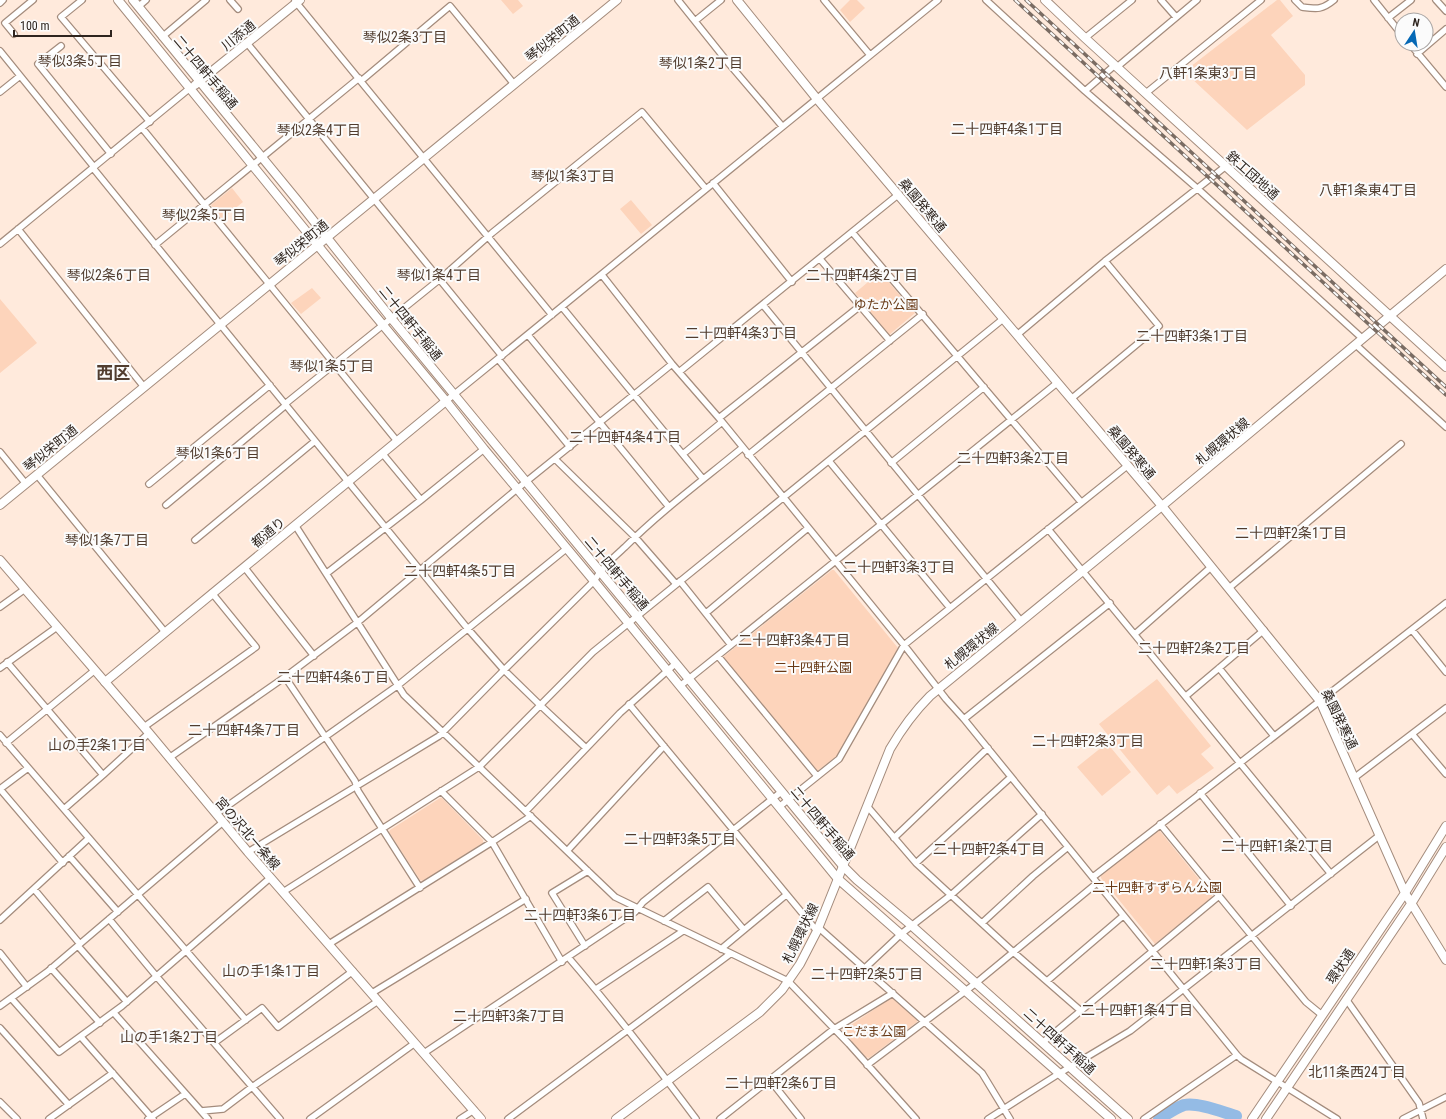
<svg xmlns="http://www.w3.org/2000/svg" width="1446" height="1119" viewBox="0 0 1446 1119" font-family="'Roboto Condensed','Noto Sans JP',sans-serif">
	<rect width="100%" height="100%" fill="#ffeadc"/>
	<path fill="#fdd4bb" d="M 501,0 L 518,0 L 523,6 L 513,14 Z
		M 850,0 L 857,0 L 865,8 L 850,22 L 840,10 Z
		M 1277,0 L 1280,0 L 1293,16 L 1271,35 L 1305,75 L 1305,85 L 1247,130 L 1191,78 L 1190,67 Z
		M 232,188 L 243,202 L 222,219 L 211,205 Z
		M 631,200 L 652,225 L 641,234 L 620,209 Z
		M 880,272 L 915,313 L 889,335 L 855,293 Z
		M 312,288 L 321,298 L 301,314 L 291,303 Z
		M 0,299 L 37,343 L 0,373 Z
		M 832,570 L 834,570 L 898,648 L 836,757 L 817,771 L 723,657 Z
		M 1157,679 L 1211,746 L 1201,754 L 1214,768 L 1177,794 L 1169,785 L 1157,795 L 1099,724 Z
		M 1107,743 L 1131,772 L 1102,796 L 1077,767 Z
		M 440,798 L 442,798 L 483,840 L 483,843 L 423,881 L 420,880 L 389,832 L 390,830 Z
		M 1159,830 L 1212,895 L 1212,898 L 1155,944 L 1101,878 L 1101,875 Z
		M 891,998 L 893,998 L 917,1019 L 917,1022 L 869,1058 L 866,1057 L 842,1031 Z"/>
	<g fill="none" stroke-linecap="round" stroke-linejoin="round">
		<path stroke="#94bbe5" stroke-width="12" d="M 1159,1119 C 1167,1114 1175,1108 1184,1105 C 1198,1102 1222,1112 1236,1116"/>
		<defs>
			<path id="street" d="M 82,0 L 61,17 L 150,122
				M 230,0 L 238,9
				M 678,0 L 730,65 L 782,126
				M 824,0 L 870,55
				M 986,0 L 1085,91 L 1198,189 L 1363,339
				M 1161,0 L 1176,17
				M 1295,0 L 1302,7 C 1317,9 1322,10 1334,0
				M 1374,0 L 1402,35
				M 1436,0 L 1446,11
				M 295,1 L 552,315
				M 0,3 L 3,0
				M 138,7 L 146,0
				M 1388,18 L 1411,0
				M 695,21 L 721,0
				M 14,34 L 5,23 L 33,0
				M 162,37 L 206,0
				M 1085,38 L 1132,0
				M 247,43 L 502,356
				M 1410,44 L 1446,87
				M 61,46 L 38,64 L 111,154
				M 0,51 L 94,167
				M 1417,54 L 1446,29
				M 1117,67 L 1197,0
				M 361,81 L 450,6 L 514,84
				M 1085,91 L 1115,65
				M 0,92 L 20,76
				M 1146,93 L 1261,0
				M 142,128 L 397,441
				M 93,168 L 468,629 L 504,670 L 540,705 L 586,748
				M 713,183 L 792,282
				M 18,229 L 144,387
				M 852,232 L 1081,502
				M 0,244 L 190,88
				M 155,245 L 359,78
				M 820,259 L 890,341
				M 602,275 L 672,364 L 719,418 L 904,645 L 946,699 L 964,719 L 1237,1055 L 1241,1059 L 1337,1119
				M 763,305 L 1021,621
				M 562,307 L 703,479
				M 528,335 L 669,507
				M 1017,335 L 1105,261 L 1226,166
				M 1356,345 L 1446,427
				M 498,359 L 570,447
				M 679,372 L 899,194
				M 1071,399 L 1159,326 L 1105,261
				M 446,401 L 938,0
				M 285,404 L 440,279 L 492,233 L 642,112 L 706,189
				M 719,418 L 860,306
				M 0,452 L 26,484
				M 382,453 L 421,500
				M 683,454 L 722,422
				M 748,455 L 923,314
				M 555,459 L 635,537 L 676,584
				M 829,461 L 950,608
				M 891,463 L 984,387
				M 37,475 L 165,632
				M 149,484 L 270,385
				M 166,505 L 286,405
				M 295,525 L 404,695 L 615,897 L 788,981 L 849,1044 L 916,1119
				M 1048,529 L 1331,874
				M 195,540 L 315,441
				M 245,568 L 314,656
				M 327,573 L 421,500 L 484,449
				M 680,581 L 731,645
				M 1229,588 L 1401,444
				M 0,607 L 25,589
				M 706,613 L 808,528
				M 1412,630 L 1446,672
				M 1135,634 L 1211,567
				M 718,656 L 817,776
				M 7,662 L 103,775
				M 0,668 L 57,627
				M 1219,668 L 1274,736
				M 285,677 L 355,781 L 358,791 L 420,888
				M 680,686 L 1057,383
				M 1186,696 L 1264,630
				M 629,704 L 817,931
				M 964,719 L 1110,603
				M 144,727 L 256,647 L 212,593
				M 1412,734 L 1446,774
				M 0,735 L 246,1020
				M 6,743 L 95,670
				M 169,758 L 285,677 L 358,622 L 517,489 L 672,364
				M 1354,778 L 1446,708
				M 0,789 L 63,863
				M 0,789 L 28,768
				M 441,791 L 492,842 L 562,962
				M 1200,793 L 1291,906
				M 867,806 L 916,863 L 1011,950 L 1081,1011
				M 779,807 L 839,759 L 904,645 L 1127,466
				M 64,809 L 103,775 L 149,733
				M 526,811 L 620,713 L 675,664
				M 216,814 L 397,686 L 566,549
				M 1160,824 L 1306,1002 L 1322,1015
				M 894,838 L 988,748
				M 567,851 L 664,746
				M 248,852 L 439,736 L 504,670 L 594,581 C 602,567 614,557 625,547 C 661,511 703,480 742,448
				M 69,856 L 118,912
				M 916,863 L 1011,777
				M 1093,877 L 1446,603
				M 34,889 L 80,944
				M 283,892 L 479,767 L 593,652 L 1003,319
				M 109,919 L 157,977 L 280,1119
				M 0,920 L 89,838
				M 664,921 L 708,887 L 744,930
				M 982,923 L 1033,876 L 1068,847
				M 818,927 L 982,1073 L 1010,1119
				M 329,944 L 492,842 L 531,816
				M 78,946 L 127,1002
				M 585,946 L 552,893 L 588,871
				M 721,949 L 786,895
				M 0,953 L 27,987
				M 568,957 C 613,1009 655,1064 696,1119
				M 51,968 L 100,1023
				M 865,968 L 901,934 L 951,895 L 1042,814
				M 1047,981 L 1123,916
				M 596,989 L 683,931
				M 372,993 L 526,899
				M 11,998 L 59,1052 L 122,1006 L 270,878
				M 1346,999 L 1419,1103 L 1423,1119
				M 0,1006 L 47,972 L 223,822
				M 114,1013 L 201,1111 L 223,1109 L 252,1087 L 378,1001
				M 0,1028 L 69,1105
				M 81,1037 L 153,1119
				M 214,1043 L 262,1008 L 278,1027 L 353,971
				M 1042,1043 L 1219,896
				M 424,1053 L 635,912 L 643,902 L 781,792
				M 867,1065 L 976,983 L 1097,883
				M 770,1080 L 801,1119
				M 0,1102 L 17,1119
				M 201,1111 L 208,1119
				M 49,1119 L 113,1073
				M 148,1119 L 185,1094
				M 310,1119 L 415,1043
				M 460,1119 L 474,1110
				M 508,1119 L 730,954
				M 720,1119 L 834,1029 L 893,993
				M 988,1119 L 1060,1073 L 1130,1031 L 1380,835
				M 1144,1119 L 1237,1055
				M 1403,1119 L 1446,1097"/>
			<path id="secondary" d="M 118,0 L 363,301 L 446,401 L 484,449 L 594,581 L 838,879 L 1111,1119
				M 133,0 L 297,200 L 391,318 L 843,866 L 857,880 L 912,926 L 1128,1119
				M 737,0 L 817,99 L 1162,506 L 1320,701 L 1405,893 L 1446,960
				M 1045,0 L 1085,38 L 1446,367
				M 195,85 L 300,0
				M 0,505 L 617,0
				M 105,682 L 446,401
				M 1252,1119 L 1405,893 L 1446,826
				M 1266,1119 L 1411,904 L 1446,847"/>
			<path id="primary" d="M 0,560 L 149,733 L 248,852 L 481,1119
				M 616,1119 L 760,1012 L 782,990 L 800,964 L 817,931 L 890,749 C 901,730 914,712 930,696 L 1162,506 L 1446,269"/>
		</defs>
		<use href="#street" stroke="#a48c7d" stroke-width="8"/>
		<use href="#secondary" stroke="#a48c7d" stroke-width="10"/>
		<use href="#primary" stroke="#a48c7d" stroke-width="10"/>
		<use href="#street" stroke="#fff" stroke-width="5.5"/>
		<use href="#secondary" stroke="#fff" stroke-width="8"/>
		<use href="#primary" stroke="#fff" stroke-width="8"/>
		<defs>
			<path id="rail" d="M 1015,0 L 1446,395
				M 1026,0 L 1446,387"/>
		</defs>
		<use href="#rail" stroke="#7a6c63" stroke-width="3.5"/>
		<use href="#rail" stroke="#fbfbfb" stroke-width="2" stroke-dasharray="6" stroke-linecap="butt"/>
	</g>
	<g text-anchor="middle" stroke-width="4" stroke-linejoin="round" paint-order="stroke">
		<g font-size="13" fill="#2e241e" stroke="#fbfbfb">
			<text transform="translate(238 35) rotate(-39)" y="5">川添通</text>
			<text transform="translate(552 38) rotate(-39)" y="5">琴似栄町通</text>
			<text transform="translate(206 72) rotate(50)" y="5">二十四軒手稲通</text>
			<text transform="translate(1253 175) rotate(42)" y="5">鉄工団地通</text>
			<text transform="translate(923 205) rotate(50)" y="5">桑園発寒通</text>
			<text transform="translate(301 243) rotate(-39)" y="5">琴似栄町通</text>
			<text transform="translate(411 323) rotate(51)" y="5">二十四軒手稲通</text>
			<text transform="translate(1222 441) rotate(-40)" y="5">札幌環状線</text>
			<text transform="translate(50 448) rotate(-39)" y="5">琴似栄町通</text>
			<text transform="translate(1132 452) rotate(50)" y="5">桑園発寒通</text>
			<text transform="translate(268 532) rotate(-40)" y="5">都通り</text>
			<text transform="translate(617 573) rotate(50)" y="5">二十四軒手稲通</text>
			<text transform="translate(971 646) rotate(-39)" y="5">札幌環状線</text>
			<text transform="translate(1340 719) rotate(64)" y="5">桑園発寒通</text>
			<text transform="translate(823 823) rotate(50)" y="5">二十四軒手稲通</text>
			<text transform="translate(248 833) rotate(49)" y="5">宮の沢北一条線</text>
			<text transform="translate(800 933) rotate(-64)" y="5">札幌環状線</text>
			<text transform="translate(1340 966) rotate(-56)" y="5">環状通</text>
			<text transform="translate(1060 1041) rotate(42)" y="5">二十四軒手稲通</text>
		</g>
		<g font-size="13" fill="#693a16" stroke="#fbfbfb">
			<text x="886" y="309">ゆたか公園</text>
			<text x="813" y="672">二十四軒公園</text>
			<text x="1157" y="892">二十四軒すずらん公園</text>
			<text x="874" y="1036">こだま公園</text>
		</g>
		<g font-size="14" fill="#513d2f" stroke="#fbfbfb">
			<text x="405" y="42">琴似2条3丁目</text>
			<text x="80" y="66">琴似3条5丁目</text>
			<text x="701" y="68">琴似1条2丁目</text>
			<text x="1208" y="78">八軒1条東3丁目</text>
			<text x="1007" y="134">二十四軒4条1丁目</text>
			<text x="319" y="135">琴似2条4丁目</text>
			<text x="573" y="181">琴似1条3丁目</text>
			<text x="1368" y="195">八軒1条東4丁目</text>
			<text x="204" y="220">琴似2条5丁目</text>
			<text x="109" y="280">琴似2条6丁目</text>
			<text x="439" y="280">琴似1条4丁目</text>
			<text x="862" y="280">二十四軒4条2丁目</text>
			<text x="741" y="338">二十四軒4条3丁目</text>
			<text x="1192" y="341">二十四軒3条1丁目</text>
			<text x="332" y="371">琴似1条5丁目</text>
			<text x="625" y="442">二十四軒4条4丁目</text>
			<text x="218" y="458">琴似1条6丁目</text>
			<text x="1013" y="463">二十四軒3条2丁目</text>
			<text x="1291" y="538">二十四軒2条1丁目</text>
			<text x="107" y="545">琴似1条7丁目</text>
			<text x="899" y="572">二十四軒3条3丁目</text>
			<text x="460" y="576">二十四軒4条5丁目</text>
			<text x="794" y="645">二十四軒3条4丁目</text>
			<text x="1194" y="653">二十四軒2条2丁目</text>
			<text x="333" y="682">二十四軒4条6丁目</text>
			<text x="244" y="735">二十四軒4条7丁目</text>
			<text x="1088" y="746">二十四軒2条3丁目</text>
			<text x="97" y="750">山の手2条1丁目</text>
			<text x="680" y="844">二十四軒3条5丁目</text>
			<text x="1277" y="851">二十四軒1条2丁目</text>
			<text x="989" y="854">二十四軒2条4丁目</text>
			<text x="580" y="920">二十四軒3条6丁目</text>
			<text x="1206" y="969">二十四軒1条3丁目</text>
			<text x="271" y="976">山の手1条1丁目</text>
			<text x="867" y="979">二十四軒2条5丁目</text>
			<text x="1137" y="1015">二十四軒1条4丁目</text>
			<text x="509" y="1021">二十四軒3条7丁目</text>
			<text x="169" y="1042">山の手1条2丁目</text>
			<text x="1357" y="1077">北11条西24丁目</text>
			<text x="781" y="1088">二十四軒2条6丁目</text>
		</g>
		<g font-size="17" font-weight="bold" fill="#513d2f" stroke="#fbfbfb">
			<text x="113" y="379">西区</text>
		</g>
	</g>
	<g transform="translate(1414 32) rotate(12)"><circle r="19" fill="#fbfbfb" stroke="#a9a5a3"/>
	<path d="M0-3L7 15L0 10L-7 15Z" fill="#0568b5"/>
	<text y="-6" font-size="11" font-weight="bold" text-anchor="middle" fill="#2e241e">N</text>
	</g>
	<path d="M14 30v6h97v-6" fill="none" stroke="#2e241e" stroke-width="2"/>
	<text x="20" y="30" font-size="12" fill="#2e241e" stroke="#fbfbfb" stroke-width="3" paint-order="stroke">100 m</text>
</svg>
